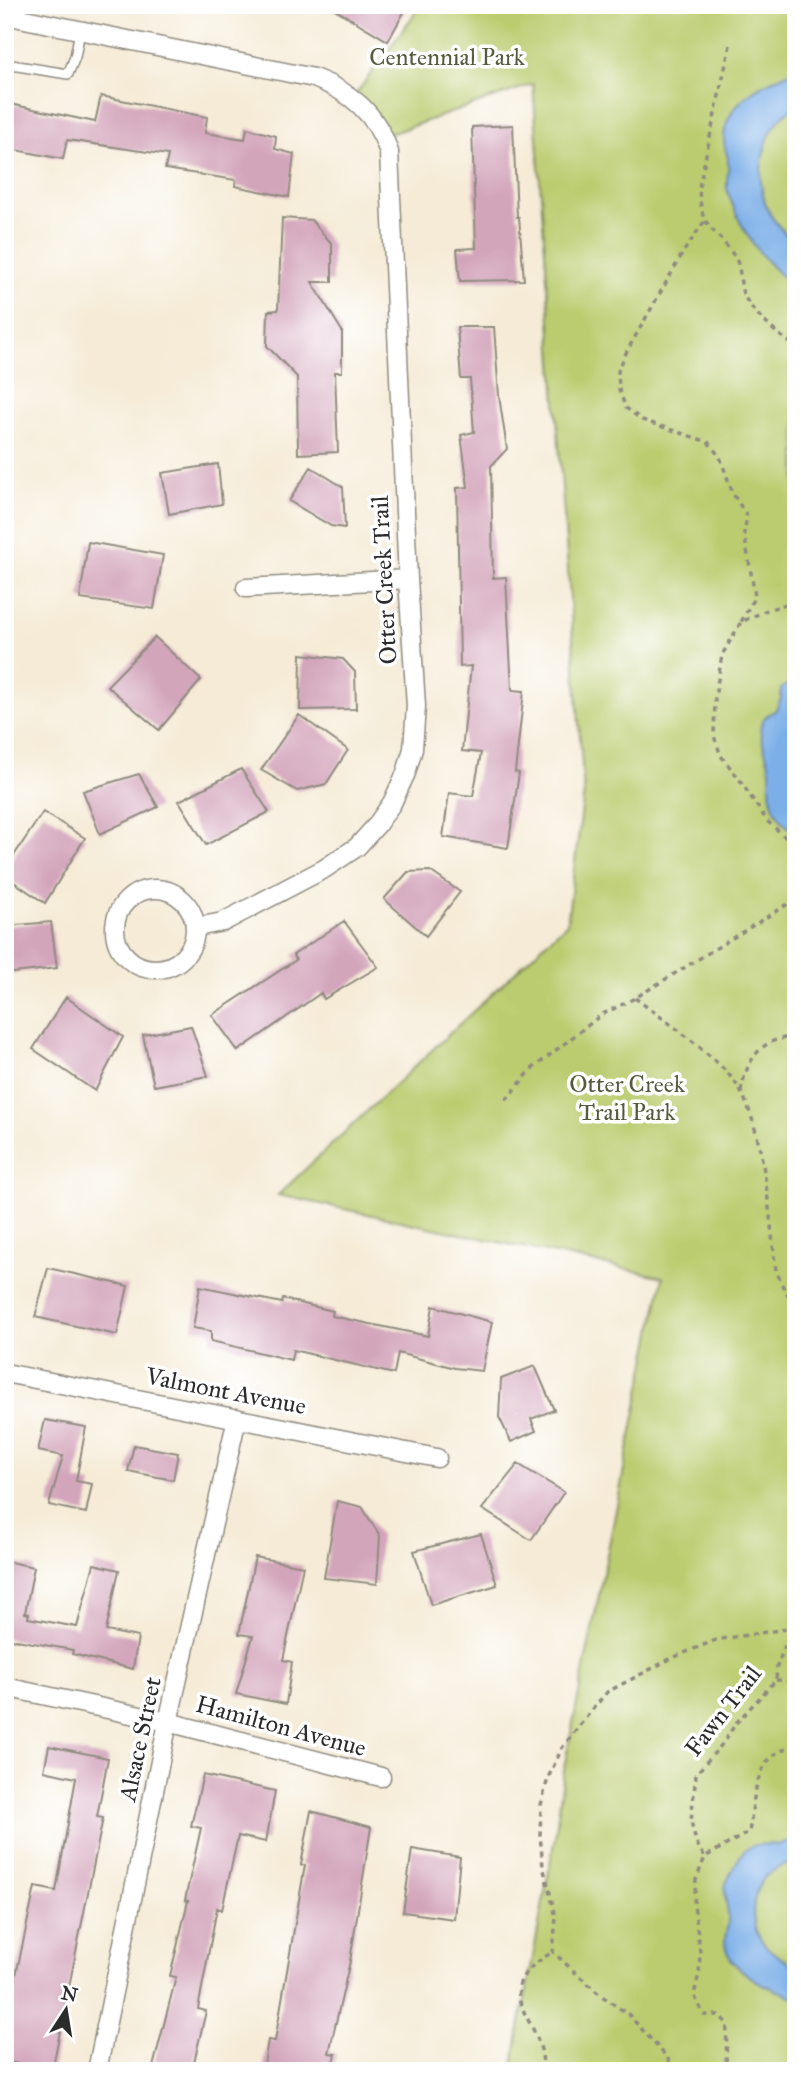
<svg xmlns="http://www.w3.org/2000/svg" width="801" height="2076" viewBox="0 0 801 2076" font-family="'IM FELL Great Primer',serif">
	<rect width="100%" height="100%" fill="#fff"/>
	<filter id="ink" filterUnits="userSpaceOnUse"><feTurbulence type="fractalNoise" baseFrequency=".0143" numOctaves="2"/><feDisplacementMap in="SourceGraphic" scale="14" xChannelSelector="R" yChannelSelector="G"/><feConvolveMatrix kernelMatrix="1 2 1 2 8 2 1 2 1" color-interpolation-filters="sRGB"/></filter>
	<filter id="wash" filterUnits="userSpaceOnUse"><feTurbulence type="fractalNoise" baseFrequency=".00686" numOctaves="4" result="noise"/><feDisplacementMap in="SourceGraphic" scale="28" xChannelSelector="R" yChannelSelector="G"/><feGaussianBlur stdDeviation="1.57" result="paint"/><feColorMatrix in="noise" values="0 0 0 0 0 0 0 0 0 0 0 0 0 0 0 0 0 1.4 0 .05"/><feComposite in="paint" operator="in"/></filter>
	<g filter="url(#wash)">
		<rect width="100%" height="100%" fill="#f5ebd6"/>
		<path fill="#bbcc6f" stroke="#737c4d" stroke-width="2" d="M 421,5 L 796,5 L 796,2071 L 512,2071 L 555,1837 L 565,1763 L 663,1277 L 278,1195 L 567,923 L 584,793 L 533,84 L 384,136 L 353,98 Z"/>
		<path fill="#7bafe8" stroke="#536d8a" stroke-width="2" d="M 796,70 L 796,106 C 762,126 752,178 769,212 C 775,225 788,234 795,246 C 799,253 796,280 796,289 C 769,266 747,242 734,208 C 732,202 728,195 727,188 C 726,179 729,170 728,161 C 728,154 724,148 724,140 C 724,101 764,82 796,70 Z
			M 796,679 L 796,740 L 794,746 L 796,755 L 796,834 C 780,822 770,807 770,786 C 770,779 771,771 769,764 C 765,745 749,721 775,711 L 781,699 L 781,689 Z
			M 796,1838 L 796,1862 C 784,1865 769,1870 762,1881 C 751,1897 750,1923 761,1940 C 768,1951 784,1960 796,1967 L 796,1998 C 773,1989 740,1977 728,1954 C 721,1941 729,1929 728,1917 C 728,1907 723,1893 726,1884 C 728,1878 740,1855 744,1851 C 755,1841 767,1846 780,1844 C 785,1843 791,1840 796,1838 Z"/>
		<g id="blocks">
			<path fill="#d3a5bb" d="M 328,5 L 408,5 L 388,41 Z
				M 101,96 L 207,117 L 205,133 L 245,139 L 247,128 L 276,136 L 275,149 L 294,154 L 289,197 L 235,186 L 236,180 L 165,169 L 168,155 L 67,140 L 63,159 L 5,148 L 5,103 L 95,122 Z
				M 513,125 L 517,217 L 519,217 L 524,280 L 460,281 L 457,249 L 476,248 L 472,127 Z
				M 282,218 L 311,220 L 332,244 L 332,282 L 312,282 L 342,331 L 342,372 L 335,372 L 338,452 L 298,454 L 297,377 L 267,346 L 268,311 L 278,310 Z
				M 457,327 L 494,327 L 499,396 L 507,449 L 491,466 L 493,578 L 506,577 L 512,690 L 524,691 L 515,772 L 519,773 L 508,848 L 443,837 L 449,793 L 473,796 L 481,753 L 462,751 L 471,666 L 460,667 L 457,488 L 468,487 L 461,435 L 474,432 L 470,379 L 461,379 Z
				M 218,464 L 222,504 L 169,514 L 162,473 Z
				M 311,467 L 343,487 L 345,528 L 331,526 L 289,501 Z
				M 88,542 L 163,555 L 154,609 L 80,599 Z
				M 155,637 L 201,680 L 159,730 L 107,686 Z
				M 301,654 L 343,659 L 355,672 L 356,709 L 300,710 Z
				M 299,715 L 348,750 L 326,784 L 297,791 L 261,770 Z
				M 241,769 L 269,812 L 206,845 L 179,801 Z
				M 139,774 L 158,807 L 100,834 L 83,791 Z
				M 43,812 L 85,838 L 45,903 L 5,876 L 5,869 Z
				M 430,871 L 460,892 L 426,936 L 384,899 L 408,872 Z
				M 344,921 L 378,967 L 324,999 L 321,993 L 238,1051 L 212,1015 L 296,960 L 293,955 Z
				M 51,922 L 57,968 L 5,974 L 5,926 Z
				M 66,997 L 123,1037 L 95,1091 L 33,1049 Z
				M 191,1026 L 208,1076 L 154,1086 L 143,1035 Z
				M 48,1268 L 128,1286 L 117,1335 L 35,1317 Z
				M 200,1286 L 282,1303 L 283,1299 L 333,1311 L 332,1316 L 428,1336 L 433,1306 L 492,1322 L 482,1371 L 455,1368 L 398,1353 L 394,1374 L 293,1350 L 291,1360 L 211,1341 L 211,1331 L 193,1328 Z
				M 535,1366 L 554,1410 L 531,1419 L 536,1431 L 511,1442 L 499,1417 L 501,1379 Z
				M 45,1420 L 86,1427 L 76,1481 L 92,1484 L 86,1513 L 49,1505 L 63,1456 L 38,1451 Z
				M 134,1445 L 178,1453 L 173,1480 L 128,1471 Z
				M 518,1464 L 564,1492 L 531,1540 L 482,1509 Z
				M 337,1501 L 362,1507 L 380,1536 L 377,1584 L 324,1578 Z
				M 481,1534 L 497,1585 L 431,1605 L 414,1551 Z
				M 255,1557 L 303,1566 L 283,1660 L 292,1662 L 286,1704 L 236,1694 L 253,1636 L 239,1634 Z
				M 5,1561 L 34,1567 L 25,1613 L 29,1614 L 28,1618 L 77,1627 L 94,1564 L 119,1570 L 106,1631 L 138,1637 L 133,1669 L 72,1654 L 73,1650 L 5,1638 Z
				M 49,1746 L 108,1758 L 97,1817 L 103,1818 L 52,2071 L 5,2061 L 5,2026 L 35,1887 L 56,1891 L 76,1778 L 44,1771 Z
				M 203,1775 L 275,1791 L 266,1842 L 238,1836 L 222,1910 L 217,1908 L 198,2009 L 206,2011 L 192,2071 L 152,2071 L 176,1977 L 170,1976 L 188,1901 L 185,1900 L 201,1828 L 191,1826 Z
				M 311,1811 L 371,1827 L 350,1961 L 329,2053 L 336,2054 L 332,2071 L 263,2071 L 268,2040 L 275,2041 L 305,1865 L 301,1865 Z
				M 412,1849 L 460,1857 L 454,1919 L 403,1912 Z"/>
		</g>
	</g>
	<g filter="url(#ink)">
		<use href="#blocks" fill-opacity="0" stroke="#908b80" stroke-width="2"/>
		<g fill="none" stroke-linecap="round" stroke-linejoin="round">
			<defs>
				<path id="lane" d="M 5,64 L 68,74 L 75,57 L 80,31"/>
				<path id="street" d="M 5,15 L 314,78 C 351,92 376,113 389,152 L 408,579 L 416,706 L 413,749 L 406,773 L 392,803 L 376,826 L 357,847 L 324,869 L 223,922 L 196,927
					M 246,588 L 408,579
					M115 929a40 40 0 1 1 80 0a40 40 0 1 1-80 0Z
					M 5,1373 L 437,1458
					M 5,1687 L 168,1722 L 381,1777
					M 97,2071 L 168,1722 L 237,1418"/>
			</defs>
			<use href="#lane" stroke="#908b80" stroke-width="12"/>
			<use href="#street" stroke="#908b80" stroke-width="21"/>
			<path stroke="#908b80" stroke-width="3.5" stroke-dasharray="5 5" stroke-linecap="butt" d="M 730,45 L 699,187 C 701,232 713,224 734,256 C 742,267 739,281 743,293 C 750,311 779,337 796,346
				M 704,222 L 684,251 L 627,351 L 618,371 L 619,390 L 626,408 L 642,420 L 708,442 L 720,457 L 733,494 L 747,516 L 744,533 L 755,596 L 741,622
				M 796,601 L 767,610 L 741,622 L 722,655 L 715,698 L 714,736 L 721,756 L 737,776 L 767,821 L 782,834 L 796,850
				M 635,998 C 667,1022 703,1046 730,1076 C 765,1115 769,1218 776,1271 L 784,1289 L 796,1306
				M 741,1091 C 746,1061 762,1035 796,1038
				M 506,1100 L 532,1069 L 601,1015 L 635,998 L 796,899
				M 776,1680 L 796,1681
				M 704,1856 L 696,1842 L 691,1821 L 696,1774 L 724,1742 L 736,1723 L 776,1680 L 777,1666 L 792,1628
				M 542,2071 C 550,2020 478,1994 553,1952
				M 675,2071 L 666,2056 L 628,2014 L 599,1994 L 553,1952 L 556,1917 L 543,1866 L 540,1835 L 541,1805 L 548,1778 L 562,1748 L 583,1721 L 607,1692 L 672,1658 L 716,1640 L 792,1628 L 796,1621
				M 728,2071 L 726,2066 L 727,2023 L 718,2015 L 704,2015 L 694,1995 L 699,1974 L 700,1952 L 694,1904 L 696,1880 L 705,1857 L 749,1832 C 754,1806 753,1765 780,1751 C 784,1749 791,1748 796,1746"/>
			<use href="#lane" stroke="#fff" stroke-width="9"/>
			<use href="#street" stroke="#fff" stroke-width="18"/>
		</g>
	</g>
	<g text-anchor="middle" stroke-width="7" stroke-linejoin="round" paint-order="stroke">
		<g font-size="24" fill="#565b3f" stroke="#fff">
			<text x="447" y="65">Centennial Park</text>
			<text x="627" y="1092">Otter Creek<tspan x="627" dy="28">Trail Park</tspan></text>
		</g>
		<g font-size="24" fill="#2b2b2b" stroke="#fff">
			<text transform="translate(384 580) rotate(-93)" y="8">Otter Creek Trail</text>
			<text transform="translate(226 1391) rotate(11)" y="8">Valmont Avenue</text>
			<text transform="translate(723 1711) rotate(-52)" y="8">Fawn Trail</text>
			<text transform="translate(281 1726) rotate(15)" y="8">Hamilton Avenue</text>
			<text transform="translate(140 1739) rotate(-78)" y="8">Alsace Street</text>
		</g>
	</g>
	<rect width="801" height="2076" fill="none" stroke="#fff" stroke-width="28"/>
	<g transform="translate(66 2010) rotate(12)" stroke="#ffffff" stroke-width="5" paint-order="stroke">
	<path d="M0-5L12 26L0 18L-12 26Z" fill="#2b2b2b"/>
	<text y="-10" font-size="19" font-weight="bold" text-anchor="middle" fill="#2b2b2b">N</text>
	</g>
</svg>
